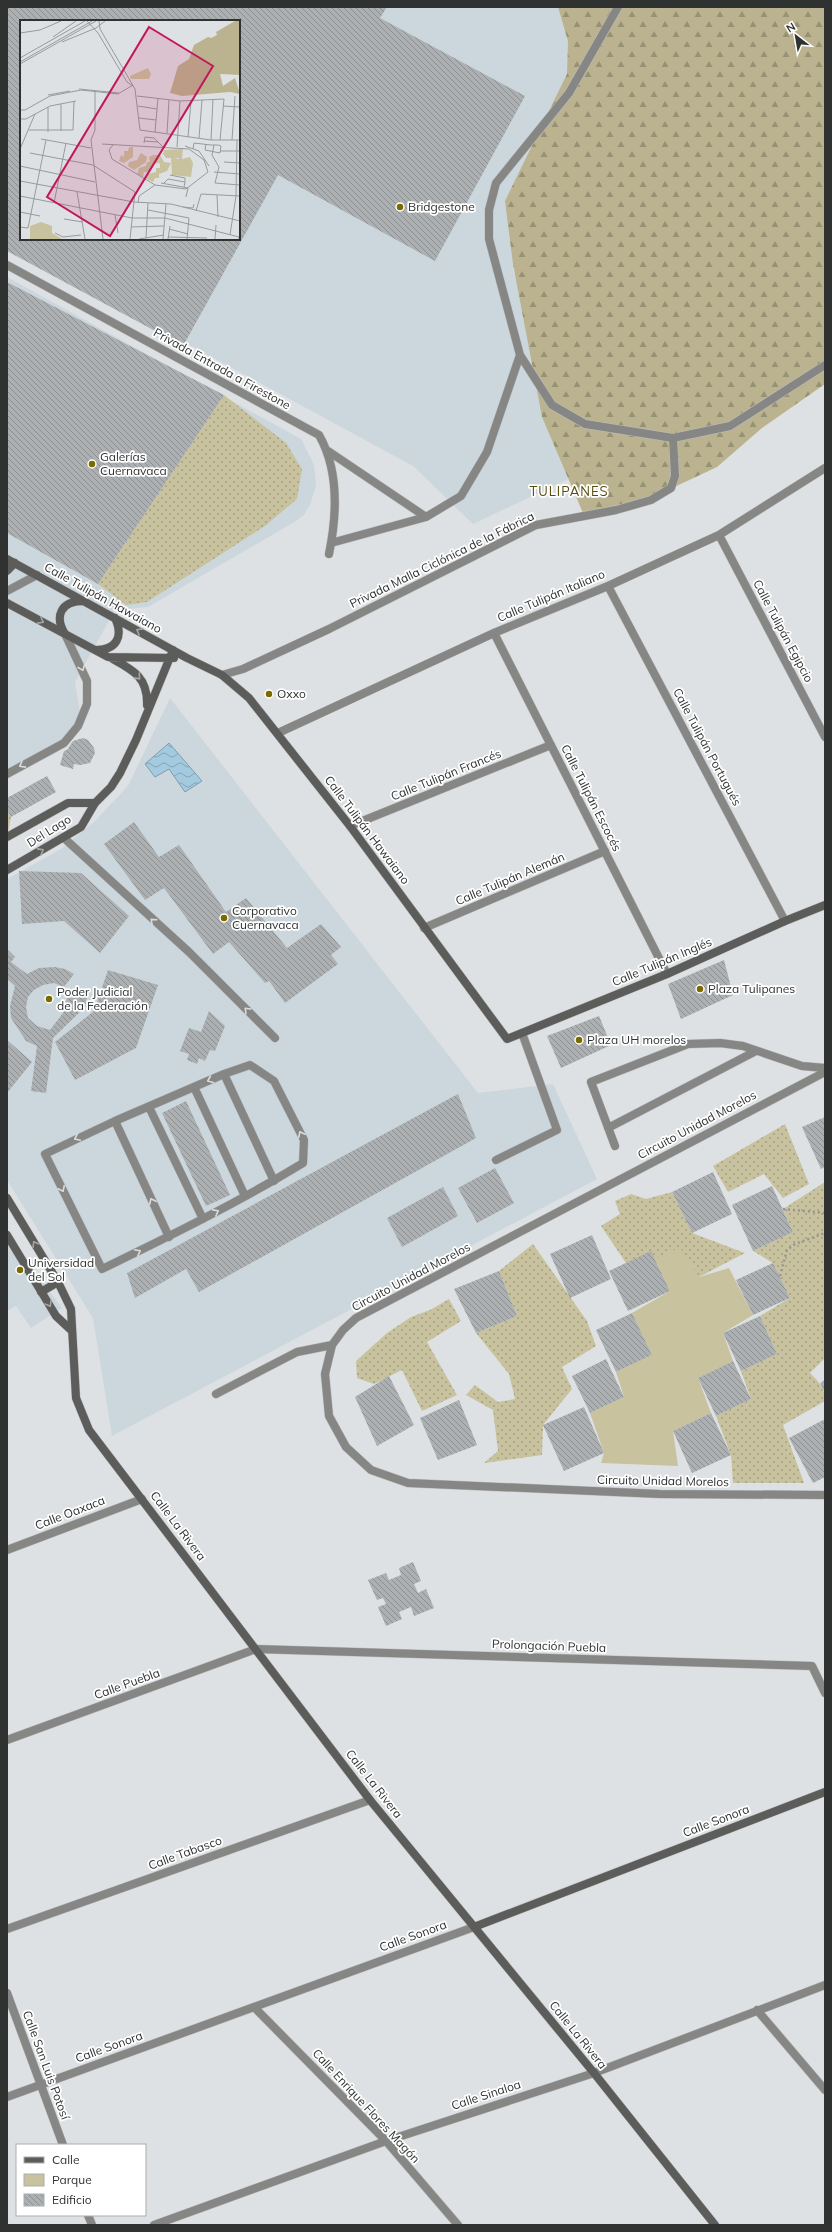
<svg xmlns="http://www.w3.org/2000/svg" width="832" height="2232" viewBox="0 0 832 2232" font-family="Mulish,sans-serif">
	<defs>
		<pattern id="grass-dots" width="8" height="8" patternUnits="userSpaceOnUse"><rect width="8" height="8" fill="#c9c29e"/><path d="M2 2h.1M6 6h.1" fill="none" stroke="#a49e81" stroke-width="1.8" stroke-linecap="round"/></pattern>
		<pattern id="forest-firs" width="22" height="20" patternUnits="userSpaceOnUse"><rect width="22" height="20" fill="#bbb38f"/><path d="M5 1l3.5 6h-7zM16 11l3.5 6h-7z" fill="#989275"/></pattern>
		<pattern id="water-waves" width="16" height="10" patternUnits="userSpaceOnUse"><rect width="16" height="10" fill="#a3cadf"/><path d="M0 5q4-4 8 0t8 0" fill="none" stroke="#85a5b5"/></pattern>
		<pattern id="building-back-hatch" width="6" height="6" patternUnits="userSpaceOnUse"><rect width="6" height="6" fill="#adb0b2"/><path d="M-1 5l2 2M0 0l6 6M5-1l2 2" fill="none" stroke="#8d9091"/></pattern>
	</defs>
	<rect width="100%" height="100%" fill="#dee1e3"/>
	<path fill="#ccd7dd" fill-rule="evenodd" d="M 7,7 L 657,7 L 513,269 L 577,475 L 473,524 L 413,466 L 7,246 ZM 21,21 L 239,21 L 239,239 L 21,239 Z
		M 7,277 L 301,439 L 314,465 L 316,485 L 310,505 L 304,515 L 296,521 L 148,607 L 115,610 L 75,682 L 80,712 L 73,730 L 64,741 L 7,769 Z
		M 170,698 L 478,1093 L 553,1084 L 597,1179 L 112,1436 L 93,1318 L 7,1180 L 7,879 L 61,849 L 94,822 L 128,786 Z
		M 7,1233 L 62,1308 L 31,1328 L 16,1306 L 7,1311 Z"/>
	<path fill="url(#grass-dots)" d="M 224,395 L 286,443 L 302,469 L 297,499 L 265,526 L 147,602 L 126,605 L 98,584 Z
		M 7,810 L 11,817 L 7,838 Z
		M 785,1124 L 809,1184 L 783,1198 L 764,1174 L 728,1192 L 713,1166 Z
		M 825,1182 L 825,1358 L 810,1373 C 819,1382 825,1388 825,1401 L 783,1425 L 804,1483 L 733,1483 L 731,1455 L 716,1416 L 751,1399 L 741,1371 L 777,1354 L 760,1316 L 790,1298 L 773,1263 L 753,1251 L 793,1232 L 783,1209 Z
		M 672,1192 L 692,1233 L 745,1253 L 699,1277 L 655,1259 L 626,1263 L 601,1226 L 620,1214 L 615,1201 L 631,1194 L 646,1199 Z
		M 533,1244 L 587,1321 L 596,1346 L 562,1367 L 572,1389 L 543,1425 L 542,1455 L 484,1463 L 498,1451 L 493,1410 L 466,1395 L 475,1385 L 498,1402 L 515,1399 L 509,1374 L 476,1333 L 517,1316 L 499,1271 Z
		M 449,1299 L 461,1321 L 427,1342 L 457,1395 L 422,1411 L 402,1370 L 374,1384 L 357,1378 L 356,1361 L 387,1333 L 411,1317 L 430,1310 Z"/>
	<path fill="url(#forest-firs)" d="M 558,7 L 825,7 L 825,384 L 762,428 L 717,467 L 653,497 L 583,513 L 542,417 L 513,264 L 505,201 L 567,74 L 568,41 Z"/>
	<path fill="#c9c29e" d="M 680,1247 L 699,1277 L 729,1268 L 753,1315 L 723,1333 L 733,1361 L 698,1378 L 711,1413 L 673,1431 L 678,1466 L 601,1463 L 604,1453 L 590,1413 L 624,1397 L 616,1372 L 652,1355 L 632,1313 L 670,1291 L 655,1259 Z"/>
	<path fill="url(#water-waves)" stroke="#809cab" d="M 169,743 L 202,781 L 185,792 L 169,769 L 155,777 L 145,764 Z"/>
	<path fill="url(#building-back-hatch)" fill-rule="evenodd" d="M 7,7 L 387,7 L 380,18 L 525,96 L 435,261 L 278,175 L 183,346 L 7,251 ZM 21,21 L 239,21 L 239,239 L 21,239 Z
		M 7,282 L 224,395 L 98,584 L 7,533 Z
		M 83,738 L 88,740 L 94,748 L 95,753 L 90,763 L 80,765 L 74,764 L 73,769 L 60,765 L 64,751 L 67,750 L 73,741 Z
		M 47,776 L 56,792 L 11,817 L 7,810 L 7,798 Z
		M 134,822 L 159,857 L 179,845 L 226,912 L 246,898 L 287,948 L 321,924 L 341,947 L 331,955 L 338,964 L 285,1003 L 269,981 L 265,983 L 229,942 L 213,954 L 164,888 L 145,900 L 104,844 Z
		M 19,871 L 81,873 L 129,916 L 100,953 L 64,921 L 22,924 Z
		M 7,949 L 15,957 L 11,962 L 27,974 L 39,968 L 55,967 L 65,969 L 74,974 L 64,987 L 54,983 L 43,985 L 34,990 L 28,997 L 26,1007 L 28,1018 L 37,1026 L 50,1030 L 63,1013 L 67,998 L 87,997 L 85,1007 L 53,1038 L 46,1093 L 31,1091 L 37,1046 L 26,1041 L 11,1018 L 10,1006 L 15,986 L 7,979 Z
		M 724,960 L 733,995 L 681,1019 L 668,984 Z
		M 108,970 L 158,985 L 136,1048 L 75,1080 L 55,1042 L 94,1011 Z
		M 209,1011 L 225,1026 L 215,1051 L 210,1050 L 205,1061 L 199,1058 L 197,1064 L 187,1060 L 189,1054 L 180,1051 L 189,1028 L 201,1032 Z
		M 599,1016 L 611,1045 L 561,1068 L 547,1036 Z
		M 7,1040 L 32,1062 L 7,1093 Z
		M 458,1094 L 476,1138 L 199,1292 L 186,1269 L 135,1298 L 127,1273 Z
		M 186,1101 L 230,1195 L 206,1206 L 162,1113 Z
		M 825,1117 L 825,1167 L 821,1169 L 802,1127 Z
		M 495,1168 L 514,1203 L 477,1223 L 458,1188 Z
		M 713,1172 L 732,1214 L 692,1233 L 672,1192 Z
		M 772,1186 L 793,1232 L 753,1251 L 732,1205 Z
		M 443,1187 L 458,1216 L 402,1247 L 387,1218 Z
		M 592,1235 L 611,1279 L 570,1298 L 550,1254 Z
		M 651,1251 L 670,1291 L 628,1311 L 609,1271 Z
		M 773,1263 L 790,1298 L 753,1315 L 736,1280 Z
		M 499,1271 L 517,1316 L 476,1333 L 454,1289 Z
		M 632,1313 L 652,1355 L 616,1372 L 596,1330 Z
		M 760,1316 L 777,1354 L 741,1371 L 723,1333 Z
		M 606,1359 L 624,1397 L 590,1413 L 572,1376 Z
		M 733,1361 L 751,1399 L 716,1416 L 698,1378 Z
		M 389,1376 L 414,1425 L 377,1446 L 355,1397 Z
		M 825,1380 L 825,1393 L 820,1383 Z
		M 459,1400 L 477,1445 L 438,1460 L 420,1418 Z
		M 584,1407 L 604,1453 L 564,1471 L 543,1425 Z
		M 711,1413 L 731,1455 L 692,1473 L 673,1431 Z
		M 825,1419 L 825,1477 L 813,1483 L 789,1438 Z
		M 413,1562 L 421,1581 L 414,1584 L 418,1593 L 426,1589 L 434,1608 L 414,1616 L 411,1607 L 399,1612 L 402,1619 L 386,1626 L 378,1607 L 386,1604 L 383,1598 L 377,1600 L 368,1580 L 386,1573 L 389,1580 L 401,1575 L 399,1568 Z"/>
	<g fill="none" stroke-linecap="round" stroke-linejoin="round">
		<defs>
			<path id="lane" d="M 618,7 L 569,93 L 496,183 L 489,210 L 489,239 L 520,355 L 552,405 L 585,424 L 673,438 L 730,426 L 825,365
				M 7,265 L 319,435 C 339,470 337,515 329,554
				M 328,451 L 426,517 L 461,496 L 487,452 L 520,355
				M 331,543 L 426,517
				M 7,591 L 37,575
				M 222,675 L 243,669 L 329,629 L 536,525 L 616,510 L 651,500 L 671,488 L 675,476 L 673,438
				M 7,774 L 64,743 L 78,726 L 87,704 L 87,681 L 65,634
				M 64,838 L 189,952 L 275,1038
				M 224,1074 L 274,1181
				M 194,1087 L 245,1196
				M 149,1107 L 203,1219
				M 115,1121 L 224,1074 L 250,1065 L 274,1081 L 304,1140 L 303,1163 C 239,1202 170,1236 102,1269 L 45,1154 L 115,1121 L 169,1237
				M 496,1160 L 557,1130 L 522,1033"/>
			<path id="street" d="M 719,535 L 825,737
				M 608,586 L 785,921
				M 494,633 L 667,974
				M 278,733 L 494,633 L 608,586 L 719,535 L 825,468
				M 350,826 L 551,745
				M 424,928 L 605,851
				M 825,1072 L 356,1318 L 343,1330 L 332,1345 L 325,1374 L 329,1416 L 346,1447 L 371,1470 L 408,1483 L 660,1494 L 825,1495
				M 608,1128 L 756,1051
				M 615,1146 L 591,1082 L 688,1044 L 720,1043 L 743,1046 L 802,1066 L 825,1068
				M 216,1394 L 297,1352 L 332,1345
				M 7,1550 L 142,1499
				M 7,1740 L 256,1649 L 812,1666 L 825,1693
				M 7,1929 L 370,1800
				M 7,1993 L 63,2145
				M 254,2007 L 386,2141 L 458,2225
				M 757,2010 L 825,2090
				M 7,2097 L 474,1927
				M 88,2215 L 92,2225
				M 154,2225 L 386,2141 L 594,2073 L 825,1985"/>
			<path id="secondary" d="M 7,559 L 187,658 L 222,675 L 249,698 L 350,826 L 507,1039 L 667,974 L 785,921 L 825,905
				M 7,571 L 15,563
				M 7,603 L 108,657 L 174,658
				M 65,634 C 54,616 61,601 83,601
				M 96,650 C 116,650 124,637 115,618
				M 111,658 C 133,670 148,677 147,705
				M 7,837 L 68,803 L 95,803
				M 7,870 L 81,827 L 95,803 L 111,787 L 120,773 L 136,740 L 173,650
				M 7,1198 L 58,1282 L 71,1309 L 76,1398 L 89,1430 L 370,1800 L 594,2073 L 715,2225
				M 7,1235 L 56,1316 L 71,1330
				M 41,1292 L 58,1282
				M 474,1927 L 825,1792"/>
		</defs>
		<use href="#lane" stroke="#bbbec0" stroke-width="9"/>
		<use href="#street" stroke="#bbbec0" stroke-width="9"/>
		<use href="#secondary" stroke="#bbbec0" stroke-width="9"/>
		<path stroke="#939596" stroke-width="2.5" stroke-dasharray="2 3" stroke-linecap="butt" d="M 783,1209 L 825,1213
			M 780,1276 L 787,1250 L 795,1244 L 825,1233"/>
		<use href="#lane" stroke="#868685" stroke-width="8"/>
		<use href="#street" stroke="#868685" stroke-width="8"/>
		<use href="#secondary" stroke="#5c5c5a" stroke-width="8"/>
	</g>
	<defs><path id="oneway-chevron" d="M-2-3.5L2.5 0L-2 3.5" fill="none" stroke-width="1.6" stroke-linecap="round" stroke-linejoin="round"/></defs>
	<g stroke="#a5a5a4">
		<use href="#oneway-chevron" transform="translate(41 621) rotate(28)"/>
		<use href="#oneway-chevron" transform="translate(139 631) rotate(-151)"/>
		<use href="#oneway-chevron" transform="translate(138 677) rotate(48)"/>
		<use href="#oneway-chevron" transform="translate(41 851) rotate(-29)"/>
		<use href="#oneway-chevron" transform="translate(35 1244) rotate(-121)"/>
		<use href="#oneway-chevron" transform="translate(49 1304) rotate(60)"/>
	</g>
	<g stroke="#dbdbda">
		<use href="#oneway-chevron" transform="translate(82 668) rotate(68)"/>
		<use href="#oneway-chevron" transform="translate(22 765) rotate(152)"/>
		<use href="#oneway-chevron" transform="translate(153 921) rotate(-138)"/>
		<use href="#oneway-chevron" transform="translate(247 1010) rotate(-135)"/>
		<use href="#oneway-chevron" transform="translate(210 1080) rotate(157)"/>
		<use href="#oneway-chevron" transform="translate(301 1134) rotate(-116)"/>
		<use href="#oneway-chevron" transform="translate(77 1138) rotate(155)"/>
		<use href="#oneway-chevron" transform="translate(62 1189) rotate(64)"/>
		<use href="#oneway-chevron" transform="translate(152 1201) rotate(-115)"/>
		<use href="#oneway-chevron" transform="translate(216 1212) rotate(-28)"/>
		<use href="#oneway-chevron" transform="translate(138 1252) rotate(-26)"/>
	</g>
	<g fill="#7a6a00" stroke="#fff" stroke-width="1.5">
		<circle cx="400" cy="207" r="4"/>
		<circle cx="92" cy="464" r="4"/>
		<circle cx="269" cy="694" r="4"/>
		<circle cx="224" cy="918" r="4"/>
		<circle cx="700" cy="989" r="4"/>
		<circle cx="49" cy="999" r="4"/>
		<circle cx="579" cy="1040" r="4"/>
		<circle cx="20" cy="1270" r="4"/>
	</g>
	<g text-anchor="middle" stroke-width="3.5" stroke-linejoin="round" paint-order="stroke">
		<g font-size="12" fill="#303232" stroke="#fff" text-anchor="start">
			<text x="408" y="211">Bridgestone</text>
			<text x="100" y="461">Galerías<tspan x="100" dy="14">Cuernavaca</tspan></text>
			<text x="277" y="698">Oxxo</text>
			<text x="232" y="915">Corporativo<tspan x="232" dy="14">Cuernavaca</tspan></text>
			<text x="708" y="993">Plaza Tulipanes</text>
			<text x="57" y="996">Poder Judicial<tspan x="57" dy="14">de la Federación</tspan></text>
			<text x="587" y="1044">Plaza UH morelos</text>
			<text x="28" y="1267">Universidad<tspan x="28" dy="14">del Sol</tspan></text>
		</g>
		<g font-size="12" fill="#303232" stroke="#fff">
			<text transform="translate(222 369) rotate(29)" y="4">Privada Entrada a Firestone</text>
			<text transform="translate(442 560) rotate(-26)" y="4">Privada Malla Ciclónica de la Fábrica</text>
			<text transform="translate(551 596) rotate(-23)" y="4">Calle Tulipán Italiano</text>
			<text transform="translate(103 598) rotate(29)" y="4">Calle Tulipán Hawaiano</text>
			<text transform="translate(783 631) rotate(62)" y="4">Calle Tulipán Egipcio</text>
			<text transform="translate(707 747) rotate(62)" y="4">Calle Tulipán Portugués</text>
			<text transform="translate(446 775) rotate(-22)" y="4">Calle Tulipán Francés</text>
			<text transform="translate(591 798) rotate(63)" y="4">Calle Tulipán Escocés</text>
			<text transform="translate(367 830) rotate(53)" y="4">Calle Tulipán Hawaiano</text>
			<text transform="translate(49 831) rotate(-32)" y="4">Del Lago</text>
			<text transform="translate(510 879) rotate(-23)" y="4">Calle Tulipán Alemán</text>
			<text transform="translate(662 962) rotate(-23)" y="4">Calle Tulipán Inglés</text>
			<text transform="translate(697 1125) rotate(-28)" y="4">Circuito Unidad Morelos</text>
			<text transform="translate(411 1277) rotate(-28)" y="4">Circuito Unidad Morelos</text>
			<text transform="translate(663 1481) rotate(1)" y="4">Circuito Unidad Morelos</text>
			<text transform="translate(70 1513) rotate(-21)" y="4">Calle Oaxaca</text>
			<text transform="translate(178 1526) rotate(53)" y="4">Calle La Rivera</text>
			<text transform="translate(549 1646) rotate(2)" y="4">Prolongación Puebla</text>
			<text transform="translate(127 1684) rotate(-20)" y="4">Calle Puebla</text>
			<text transform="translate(374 1784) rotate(52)" y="4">Calle La Rivera</text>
			<text transform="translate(716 1821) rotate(-21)" y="4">Calle Sonora</text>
			<text transform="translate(185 1853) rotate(-20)" y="4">Calle Tabasco</text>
			<text transform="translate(413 1936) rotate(-20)" y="4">Calle Sonora</text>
			<text transform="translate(578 2035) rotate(51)" y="4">Calle La Rivera</text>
			<text transform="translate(109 2047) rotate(-20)" y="4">Calle Sonora</text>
			<text transform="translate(46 2065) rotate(70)" y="4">Calle San Luis Potosí</text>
			<text transform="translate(486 2095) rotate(-18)" y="4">Calle Sinaloa</text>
			<text transform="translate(366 2106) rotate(47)" y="4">Calle Enrique Flores Magón</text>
		</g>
		<g font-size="13" letter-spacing="1" fill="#584c0d" stroke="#fff">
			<text x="569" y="496">TULIPANES</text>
		</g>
	</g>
	<g transform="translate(20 20)">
		<rect width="220" height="220" fill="#dee1e3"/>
		<path d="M 128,48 L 131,54 L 129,59 L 111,59 L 110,56 ZM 109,127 L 113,127 L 113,137 L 104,143 L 99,141 L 101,135 L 104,137 L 104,131 L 108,131 ZM 163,129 L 162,139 L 170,137 L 173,143 L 159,141 L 159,138 L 146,138 L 143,134 L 144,130 ZM 133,135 L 140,135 L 144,142 L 151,143 L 147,151 L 139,154 L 139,158 L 135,158 L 133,162 L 125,158 L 128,154 L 136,152 L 136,148 L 140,148 L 140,143 L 134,144 L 128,152 L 124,152 L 123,157 L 117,154 L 119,148 L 126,146 L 127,142 L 130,142 L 129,137 Z" fill="#c9c29e"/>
		<path d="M 215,1 L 220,1 L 220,55 L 200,54 L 203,66 L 215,58 L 220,74 L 210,72 L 162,76 L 150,73 L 158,46 L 169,39 L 174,25 L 188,17 L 191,18 L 197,15 L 196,12 Z" fill="#bbb38f"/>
		<path d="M 121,133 L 127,137 L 126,142 L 114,150 L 108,146 L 109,142 L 117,140 ZM 151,137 L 173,143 L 171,157 L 152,155 ZM 21,202 L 32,206 L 32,213 L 42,219 L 10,219 L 10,206 Z" fill="#c9c29e"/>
		<path fill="none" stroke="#989b9c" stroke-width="1" d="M 67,1 L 78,13 L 107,62 L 113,66M 79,1 L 80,9 L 115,69 L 120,110 L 191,120 L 220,120M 0,13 L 20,10 L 41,1M 33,17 L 56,1M 42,22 L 76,8 L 85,1M 0,38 L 65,1M 0,42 L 72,1M 0,44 L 76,1M 59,69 L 99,73M 75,71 L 75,110 L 71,120 L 83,219M 28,75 L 50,71M 117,76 L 160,81 L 204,79 L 200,120M 41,84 L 41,111M 118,86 L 137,89M 203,86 L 220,87M 28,87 L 28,112M 0,90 L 5,90 L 30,76 L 61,70 L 98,74 L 113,65M 119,98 L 136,100M 0,99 L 6,99 L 30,86 L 56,81M 9,110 L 53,110 L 54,81M 135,112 L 138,78M 147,113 L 149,80M 168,117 L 171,81M 179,118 L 182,80M 21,119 L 71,128M 191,120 L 193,79M 212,120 L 215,76M 124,121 L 138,122M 124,123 L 125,117 L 134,118 L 143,127M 82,124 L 169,129 L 184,140 L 188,152 L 166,169 L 135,165 L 92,139 L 89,130 L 93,125M 194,125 L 192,135 L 199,147 L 195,163 L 220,165M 165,126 L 179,131 L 189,146M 157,127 L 160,81M 0,129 L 15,94M 173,129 L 174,123 L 191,125 L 198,125 L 201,126 L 200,133 L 185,130 L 186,124M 200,131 L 220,131M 10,133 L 73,145 L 115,172 L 110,219M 204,142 L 220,143M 0,146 L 75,162M 194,152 L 220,154M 150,155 L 165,158 L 165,162M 0,161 L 114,182 L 151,184 L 220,201M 141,163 L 168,168 L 166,177M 144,163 L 148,159 L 165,162 L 164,167M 57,172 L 65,219M 197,175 L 198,197M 0,176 L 112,198 L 145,198 L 219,217 L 219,219M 34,183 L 46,123M 118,183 L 119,176 L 135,165M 163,187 L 173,188 L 174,184M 128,190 L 169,198 L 167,219M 176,191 L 181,174 L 220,176M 0,192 L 20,196M 95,195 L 98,213M 44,199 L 63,202M 0,207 L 8,208 L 26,120M 111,207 L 144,206M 149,209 L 168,214M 35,213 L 43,217 L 61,215M 210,215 L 216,176 L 217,120M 148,217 L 187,218M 126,218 L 128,183M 119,219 L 144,215M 143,219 L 146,184M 148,219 L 150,206M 195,219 L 196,205"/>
		<path fill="#c2185b" fill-opacity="0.15" stroke="#c2185b" stroke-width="2" d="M 129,7 L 193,46 L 90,216 L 27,177 Z"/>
		<rect width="220" height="220" fill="none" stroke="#303232" stroke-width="2"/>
	</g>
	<rect width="832" height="2232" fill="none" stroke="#303232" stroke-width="16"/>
	<rect x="16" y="2144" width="130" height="72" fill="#ffffff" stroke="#acadad"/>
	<rect x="24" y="2157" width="20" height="6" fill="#5c5c5a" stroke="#acadad"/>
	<text x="52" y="2164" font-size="12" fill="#303232">Calle</text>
	<rect x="24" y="2174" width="20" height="12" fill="#c9c29e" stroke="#acadad"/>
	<text x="52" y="2184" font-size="12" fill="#303232">Parque</text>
	<rect x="24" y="2194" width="20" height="12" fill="url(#building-back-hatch)" stroke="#acadad"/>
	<text x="52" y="2204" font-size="12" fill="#303232">Edificio</text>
	<g transform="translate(796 36) rotate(329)" stroke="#ffffff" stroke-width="3" paint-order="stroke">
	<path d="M0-3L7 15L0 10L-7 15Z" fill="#303232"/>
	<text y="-6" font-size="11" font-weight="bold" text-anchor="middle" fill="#303232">N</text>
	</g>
</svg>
